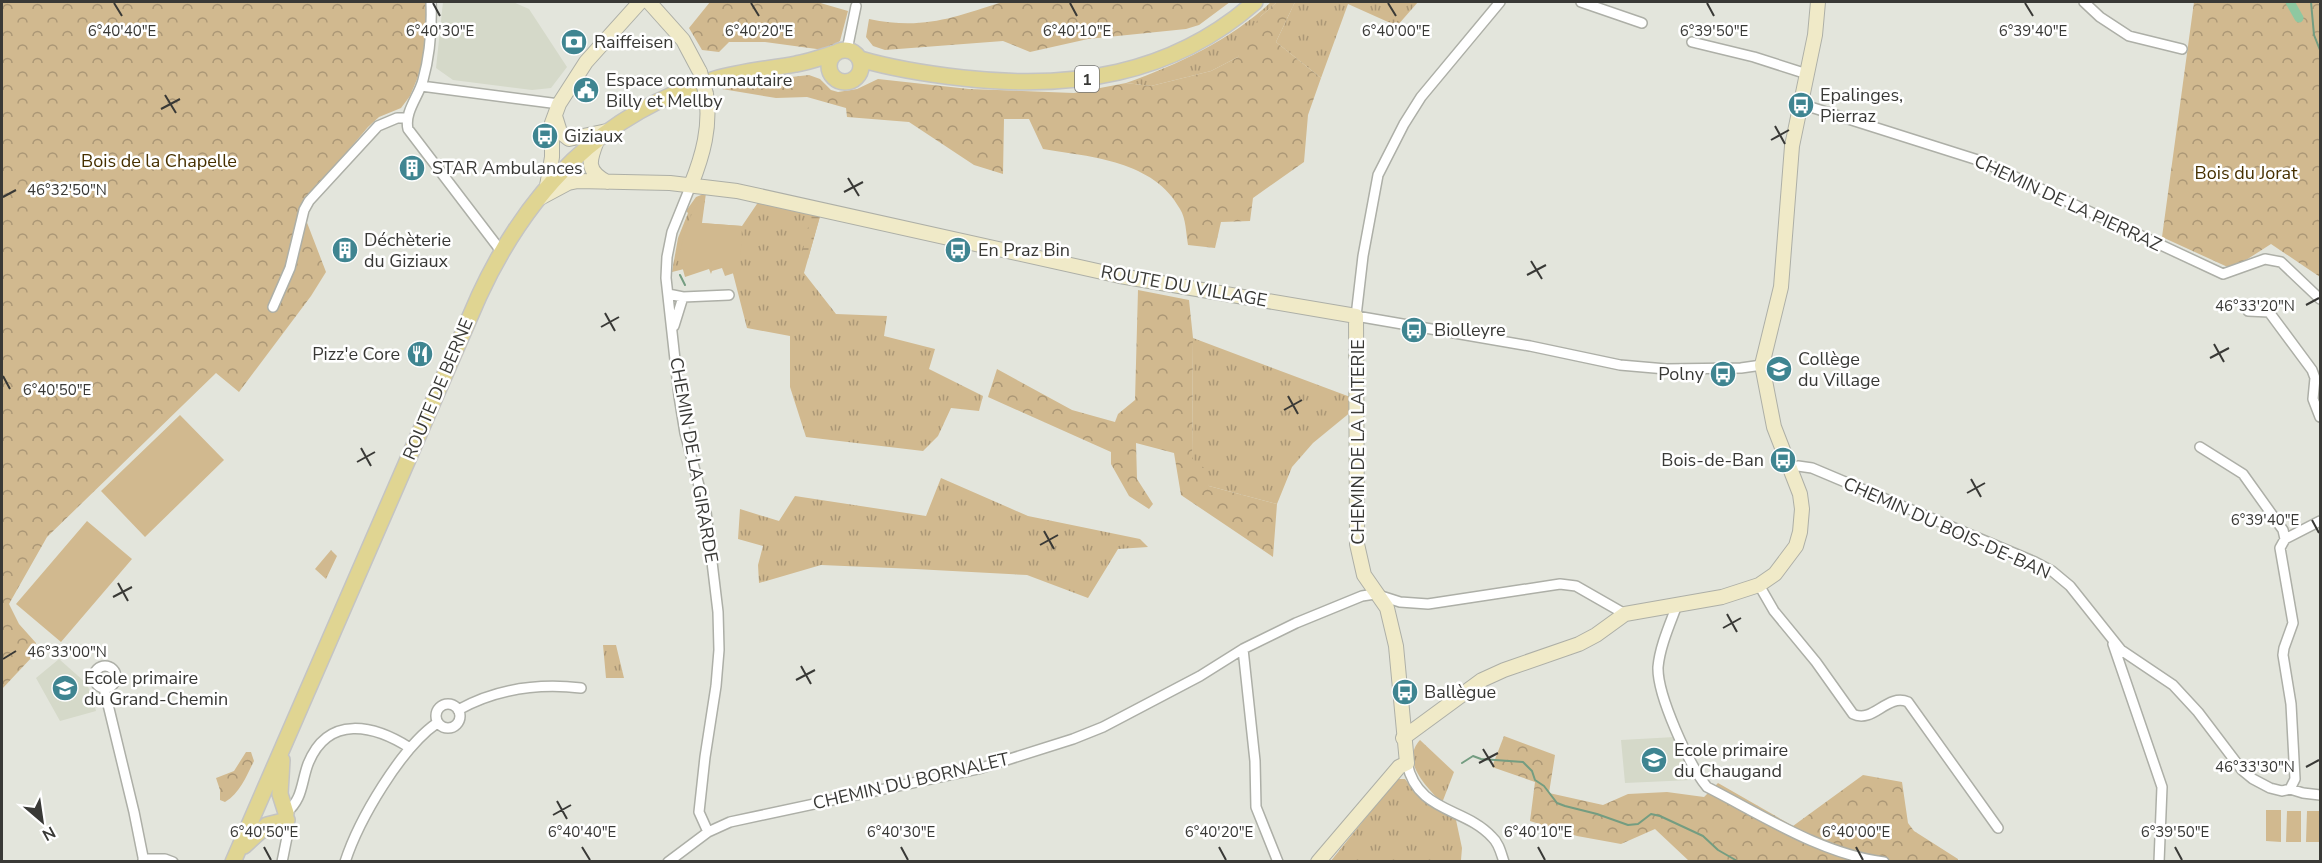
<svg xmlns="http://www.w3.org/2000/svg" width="2322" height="863" viewBox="0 0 2322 863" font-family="'Nunito Sans',sans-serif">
	<defs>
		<pattern id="grass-tufts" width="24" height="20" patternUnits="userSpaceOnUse" patternTransform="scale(1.5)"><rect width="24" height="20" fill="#d1b98f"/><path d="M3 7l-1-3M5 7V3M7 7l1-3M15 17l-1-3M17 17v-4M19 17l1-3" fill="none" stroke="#ab9776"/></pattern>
		<pattern id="forest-crowns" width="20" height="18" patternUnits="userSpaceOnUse" patternTransform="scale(1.5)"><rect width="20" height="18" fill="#d1b98f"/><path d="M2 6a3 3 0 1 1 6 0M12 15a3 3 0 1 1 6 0" fill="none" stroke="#ab9776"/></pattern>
		<pattern id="wetland-marsh" width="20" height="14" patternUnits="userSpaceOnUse" patternTransform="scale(1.5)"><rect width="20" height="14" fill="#d1b98f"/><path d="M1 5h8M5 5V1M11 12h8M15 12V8" fill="none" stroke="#ab9776"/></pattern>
	</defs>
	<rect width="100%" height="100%" fill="#e3e5dc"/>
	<path fill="#d5d9c9" d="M 443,2 L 513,2 L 529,9 L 567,67 L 551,88 L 532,90 L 453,80 L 436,68 Z
		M 59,659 L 86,683 L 92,695 L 96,711 L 60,721 L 36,678 Z
		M 1675,737 L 1691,780 L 1625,783 L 1621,740 Z"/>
	<path fill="url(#grass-tufts)" d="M 1271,2 L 1277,2 L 1261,16 L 1238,57 L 1211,71 L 1151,86 L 1126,83 C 1179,64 1229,41 1271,2 Z
		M 1295,2 L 1418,2 L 1397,26 L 1348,4 L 1321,78 L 1276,42 Z
		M 765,192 L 823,206 L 804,273 L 836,314 L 887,316 L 884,336 L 935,349 L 929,369 L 983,396 L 979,411 L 951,408 L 938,436 L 923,451 L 806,437 L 790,387 L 790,336 L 747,328 L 729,258 L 672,272 L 678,238 L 688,213 L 686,211 L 696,197 L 706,193 L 702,223 L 742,226 Z
		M 1193,338 L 1353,398 L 1352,411 L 1313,443 L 1292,467 L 1277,504 L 1209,486 L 1192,459 Z
		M 941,478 L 1028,516 L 1140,539 L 1148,547 L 1118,549 L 1088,598 L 1027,575 L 915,569 L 821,565 L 759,583 L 758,565 L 763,546 L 738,539 L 740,509 L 779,521 L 795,496 L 926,516 Z
		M 331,550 L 337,556 L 326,579 L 315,569 Z
		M 603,645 L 616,645 L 624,678 L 606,678 Z
		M 1420,740 L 1454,772 L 1442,803 C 1427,787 1400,762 1420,740 Z
		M 1397,779 L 1405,779 L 1417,794 L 1456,820 L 1462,848 L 1461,860 L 1459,861 L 1330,862 Z"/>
	<path fill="url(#forest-crowns)" d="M 2,2 L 426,2 L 427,31 L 420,72 L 410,96 L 401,108 L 379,117 L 368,127 L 314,191 L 306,220 L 326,272 L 311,296 L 239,392 L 216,373 L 47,537 L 9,604 L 19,624 L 36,643 L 33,656 L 2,689 Z
		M 710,2 L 817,2 L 848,11 L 840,41 L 824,50 L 765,42 L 729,42 L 719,52 L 702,50 L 689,28 Z
		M 1002,2 L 1230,2 L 1199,25 L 1186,29 L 1088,39 L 1030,52 L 1003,41 L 885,50 L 873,46 L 866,37 L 869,19 C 922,30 953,18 1002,2 Z
		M 1277,2 L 1295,2 L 1276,42 L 1321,78 L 1308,115 L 1304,162 L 1253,198 L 1250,221 L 1221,222 L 1215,248 L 1188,245 C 1186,234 1186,218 1180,209 C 1154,161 1092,157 1043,149 L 1029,119 L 1004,119 L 1003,174 L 974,165 L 909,122 L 847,117 L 846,108 L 807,97 L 776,98 L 722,89 L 774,79 L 809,75 L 820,79 L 831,90 L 838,92 L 857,89 L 878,79 L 969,89 L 1074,93 L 1126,83 L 1151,86 L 1211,71 L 1238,57 L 1241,42 L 1261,16 Z
		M 2194,2 L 2320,2 L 2320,277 L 2271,244 L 2232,269 L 2162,237 Z
		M 1138,290 L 1189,300 L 1193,338 L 1192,459 L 1207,470 L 1209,486 L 1277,504 L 1273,557 L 1181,495 L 1174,453 L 1136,443 L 1137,479 L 1153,504 L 1149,509 L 1129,496 L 1111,464 L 1111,452 L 988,397 L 997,369 L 1072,410 L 1115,422 L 1118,414 L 1135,400 Z
		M 1504,736 L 1555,755 L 1549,793 L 1603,805 L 1628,794 L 1667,792 L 1704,797 L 1718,783 L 1793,826 L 1863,775 L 1902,782 L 1908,823 L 1914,831 L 1958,859 L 1958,861 L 1689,861 L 1655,829 L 1621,844 L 1577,836 L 1530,821 L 1535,782 L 1492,767 Z
		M 246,752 L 251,752 L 254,761 C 246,777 240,793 225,802 L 220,800 L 220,790 L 216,778 L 234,771 Z"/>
	<path fill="url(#wetland-marsh)" d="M 811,214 L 820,216 L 808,259 L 801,258 Z"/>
	<path fill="#d1b98f" d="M 705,198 L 701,223 L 742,226 L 740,271 L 725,276 L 722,268 L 712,271 L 711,274 L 709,269 L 685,277 L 682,266 L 678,266 C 681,243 687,219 700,199 Z
		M 180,415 L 224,460 L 145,537 L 101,491 Z
		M 87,521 L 132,559 L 61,642 L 16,604 Z
		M 2266,810 L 2281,810 L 2281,842 L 2266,841 Z
		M 2287,811 L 2301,811 L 2301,842 L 2286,842 Z
		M 2307,811 L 2320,811 L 2320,842 L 2306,842 Z"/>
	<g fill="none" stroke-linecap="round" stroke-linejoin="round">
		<path stroke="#749d81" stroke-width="2" d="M 2311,2 L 2314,35 L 2320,50
			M 680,275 L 685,285
			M 1462,763 L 1473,756 L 1481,759 L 1523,762 L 1532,771 L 1535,780 L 1544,786 L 1557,803 L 1565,806 L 1597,814 L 1628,825 L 1638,824 L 1651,814 L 1660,816 L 1703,836 L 1718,850 L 1739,862"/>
		<path stroke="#8ec8a1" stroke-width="9" d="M 2290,2 L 2299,18"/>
		<defs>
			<path id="street" d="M 431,2 C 432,28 430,55 423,80 C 419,96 404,112 408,129 L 501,251
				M 1500,2 L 1421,97 L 1404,124 L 1378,175 L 1363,256 L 1356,316 L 1530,346 L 1620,365 L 1666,369 L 1741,368 L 1762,365
				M 1581,2 L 1642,23
				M 2084,2 L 2100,17 L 2129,36 L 2182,49
				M 1692,42 L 1754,57 L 1807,74
				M 847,50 L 856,6
				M 421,86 L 559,104
				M 1801,104 L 1981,161 L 2223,274 L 2265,259 L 2281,262 L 2320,299
				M 691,185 L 672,232 L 667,257 L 666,278 L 679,396 L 685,433 L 706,512 L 718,612 L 719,650 L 716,686 L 705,757 L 699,812 L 708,832
				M 668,294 L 683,297 L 729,295
				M 273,307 L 290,268 L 304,210 L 309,201 L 378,126 L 397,118 L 407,118
				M 2248,311 L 2269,312 L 2312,370 L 2315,378 L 2313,399 L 2320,417
				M 674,326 L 683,297
				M 2200,447 L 2243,474 L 2283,530 L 2285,539
				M 1791,468 L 1798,466 L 1812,468 L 2035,562 L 2052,571 L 2070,586 L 2121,650 L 2173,685 L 2198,712 L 2242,770 L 2253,779 L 2270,788 L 2282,791 L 2290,789 L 2303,793 L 2320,795
				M 1759,585 L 1774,611 L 1816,662 L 1853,714 C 1873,724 1887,693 1908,702 L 1998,828
				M 1677,605 C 1670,624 1660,646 1658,667 C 1657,695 1689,765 1707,787 C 1762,815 1821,854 1884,862
				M 2113,644 L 2162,787 L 2159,862
				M 1243,649 L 1255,761 L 1256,807 L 1278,862
				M94 677a11 11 0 1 1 22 0a11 11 0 1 1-22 0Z
				M 104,688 L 134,812 L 144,862
				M436 716a12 12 0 1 1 24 0a12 12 0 1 1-24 0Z
				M 458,710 C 496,689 538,683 581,688
				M 1407,763 C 1417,813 1465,807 1492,837 C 1499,843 1501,853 1504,862
				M 2290,789 L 2295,779 L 2291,704 L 2283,655 L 2284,648 L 2293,623 L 2280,548 L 2285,539 L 2320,521
				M 143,859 L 165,859 L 173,862
				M 282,862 L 287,837 L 286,813 C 303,799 301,783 308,764 C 328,714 374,725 410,748
				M 345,862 C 359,819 401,748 437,723
				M 668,862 L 708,832 L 730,822 L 978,769 L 1073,739 L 1103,727 L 1200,676 L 1243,649 L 1296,623 L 1362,596 L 1375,594 L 1400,602 L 1428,604 L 1560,584 L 1576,586 L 1625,614"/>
			<path id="secondary" d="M 649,2 L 683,40 L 700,72
				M 555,116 L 560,132 L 569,139 L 607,131
				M 598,138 C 590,159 584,170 607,182
				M 691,185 C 703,155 711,126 706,94
				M 547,186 L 552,157 L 552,123 L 559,104 L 586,62 L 640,2
				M 540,198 L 568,183 L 578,181 L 670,183 L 737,191 L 1120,276 L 1356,316 L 1357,544 L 1364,575 L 1387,608 L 1396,646 L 1407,763 L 1399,767 L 1318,862
				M 1403,738 L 1482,680 L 1504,670 L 1579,644 L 1596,635 L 1625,614 L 1722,597 L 1759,585 L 1775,574 L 1796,546 L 1800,532 L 1802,509 L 1800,494 L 1774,427 L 1762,365 L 1781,287 L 1792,146 L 1815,35 L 1818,2"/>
			<path id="primary" d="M829 66a16 16 0 1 1 32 0a16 16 0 1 1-32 0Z
				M 860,59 C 894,69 927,74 963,78 C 1070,90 1171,76 1255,2
				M 282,760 L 280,794 L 286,813
				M 244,846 L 267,825 L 287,820
				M 233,862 L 479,296 C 528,190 602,113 715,79 C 742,71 769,69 796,64 C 809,62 822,57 835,53"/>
		</defs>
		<use href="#street" stroke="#adafa7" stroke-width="12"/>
		<use href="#secondary" stroke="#adafa7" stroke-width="16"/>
		<use href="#primary" stroke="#c4c4c3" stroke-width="18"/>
		<use href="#street" stroke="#fff" stroke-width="9"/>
		<use href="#secondary" stroke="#f0eac8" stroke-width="14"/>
		<use href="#primary" stroke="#e0d592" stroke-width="15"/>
		<defs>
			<path id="secondary-bridge" d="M 700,72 L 706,94"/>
		</defs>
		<use href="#secondary-bridge" stroke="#adafa7" stroke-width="16" stroke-linecap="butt"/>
		<use href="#secondary-bridge" stroke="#f0eac8" stroke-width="14"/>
	</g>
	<path fill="none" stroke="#393936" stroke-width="2" d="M 114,3 L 122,16M 433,3 L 440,16M 751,3 L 759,16M 1070,3 L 1077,16M 1388,3 L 1396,16M 1707,3 L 1714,16M 2025,3 L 2033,16M 165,95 L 176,113M 161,109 L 180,99M 1775,126 L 1785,144M 1771,140 L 1789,130M 848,178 L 859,196M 844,192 L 863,182M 3,197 L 16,190M 1531,261 L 1542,279M 1527,275 L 1546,265M 2306,305 L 2319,298M 605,313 L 615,331M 601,327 L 619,317M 2214,344 L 2224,362M 2210,358 L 2229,348M 3,376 L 10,389M 1288,396 L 1298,414M 1284,410 L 1302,400M 361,448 L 371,466M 357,462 L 375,452M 1971,479 L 1981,497M 1967,493 L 1985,483M 2312,520 L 2319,533M 1044,531 L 1054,549M 1040,545 L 1058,535M 118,583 L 128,601M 113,597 L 132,587M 1727,614 L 1737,632M 1723,628 L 1741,618M 3,659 L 16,651M 801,666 L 811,684M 796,680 L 815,670M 1483,749 L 1494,767M 1479,763 L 1498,753M 2306,767 L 2319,760M 557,801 L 567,819M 553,815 L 571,805M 264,847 L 271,860M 582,847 L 590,860M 901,847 L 908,860M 1219,847 L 1226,860M 1538,847 L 1545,860M 1856,847 L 1863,860M 2175,847 L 2182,860"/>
	<defs>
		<symbol id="bank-disc" viewBox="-11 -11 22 22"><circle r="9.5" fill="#3f8591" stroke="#fff"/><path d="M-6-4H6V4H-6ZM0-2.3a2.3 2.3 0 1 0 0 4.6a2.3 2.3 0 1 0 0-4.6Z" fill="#fff"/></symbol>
		<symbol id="civic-disc" viewBox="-11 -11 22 22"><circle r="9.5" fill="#3f8591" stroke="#fff"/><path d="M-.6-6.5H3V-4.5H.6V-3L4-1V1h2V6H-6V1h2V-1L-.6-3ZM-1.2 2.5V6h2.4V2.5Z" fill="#fff"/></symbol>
		<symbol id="bus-disc" viewBox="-11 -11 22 22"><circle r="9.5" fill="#3f8591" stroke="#fff"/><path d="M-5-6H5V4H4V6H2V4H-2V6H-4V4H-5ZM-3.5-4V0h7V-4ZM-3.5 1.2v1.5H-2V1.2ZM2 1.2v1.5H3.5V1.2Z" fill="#fff"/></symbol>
		<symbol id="building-disc" viewBox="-11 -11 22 22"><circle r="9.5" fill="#3f8591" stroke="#fff"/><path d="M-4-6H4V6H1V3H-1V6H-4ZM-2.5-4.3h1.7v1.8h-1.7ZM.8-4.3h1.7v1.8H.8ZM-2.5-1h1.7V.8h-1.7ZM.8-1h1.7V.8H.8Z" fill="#fff"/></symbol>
		<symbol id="restaurant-disc" viewBox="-11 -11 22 22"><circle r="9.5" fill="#3f8591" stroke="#fff"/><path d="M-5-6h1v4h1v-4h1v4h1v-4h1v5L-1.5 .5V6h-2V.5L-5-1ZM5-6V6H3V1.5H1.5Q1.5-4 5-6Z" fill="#fff"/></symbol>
		<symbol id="school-disc" viewBox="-11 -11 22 22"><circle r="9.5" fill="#3f8591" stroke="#fff"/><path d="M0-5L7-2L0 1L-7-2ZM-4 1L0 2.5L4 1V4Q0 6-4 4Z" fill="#fff"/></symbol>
	</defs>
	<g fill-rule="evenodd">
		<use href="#bank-disc" x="559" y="27" width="30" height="30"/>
		<use href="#civic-disc" x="571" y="75" width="30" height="30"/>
		<use href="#bus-disc" x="1786" y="90" width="30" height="30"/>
		<use href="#bus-disc" x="530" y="121" width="30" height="30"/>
		<use href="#building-disc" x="397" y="153" width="30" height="30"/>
		<use href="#building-disc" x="330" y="235" width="30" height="30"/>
		<use href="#bus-disc" x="943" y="235" width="30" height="30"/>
		<use href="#bus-disc" x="1399" y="315" width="30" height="30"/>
		<use href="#restaurant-disc" x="405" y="339" width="30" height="30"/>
		<use href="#school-disc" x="1764" y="354" width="30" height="30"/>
		<use href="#bus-disc" x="1708" y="359" width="30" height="30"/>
		<use href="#bus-disc" x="1768" y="445" width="30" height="30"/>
		<use href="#school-disc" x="50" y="673" width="30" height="30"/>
		<use href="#bus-disc" x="1390" y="677" width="30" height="30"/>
		<use href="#school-disc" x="1639" y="745" width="30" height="30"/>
	</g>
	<g text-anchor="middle" stroke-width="5" stroke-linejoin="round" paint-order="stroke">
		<rect fill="#fff" stroke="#747472" stroke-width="1.5" x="1075" y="66" width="24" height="26" rx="4.5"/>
		<g font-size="16" font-weight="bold" fill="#393936">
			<text x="1087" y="85">1</text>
		</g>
		<g font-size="18" fill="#393936" stroke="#fff" text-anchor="start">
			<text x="594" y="48">Raiffeisen</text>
			<text x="606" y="86">Espace communautaire<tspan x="606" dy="21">Billy et Mellby</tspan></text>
			<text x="1820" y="101">Epalinges,<tspan x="1820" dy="21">Pierraz</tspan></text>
			<text x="564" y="142">Giziaux</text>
			<text x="432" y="174">STAR Ambulances</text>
			<text x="364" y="246">Déchèterie<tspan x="364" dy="21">du Giziaux</tspan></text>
			<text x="978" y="256">En Praz Bin</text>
			<text x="1434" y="336">Biolleyre</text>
			<text x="400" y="360" text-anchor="end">Pizz'e Core</text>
			<text x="1798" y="365">Collège<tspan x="1798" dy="21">du Village</tspan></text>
			<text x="1704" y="380" text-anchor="end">Polny</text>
			<text x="1764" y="466" text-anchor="end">Bois-de-Ban</text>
			<text x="84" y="684">Ecole primaire<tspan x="84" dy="21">du Grand-Chemin</tspan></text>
			<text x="1424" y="698">Ballègue</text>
			<text x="1674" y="756">Ecole primaire<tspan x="1674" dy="21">du Chaugand</tspan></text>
		</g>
		<g font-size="18" fill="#463000" stroke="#fff">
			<text x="159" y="167">Bois de la Chapelle</text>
			<text x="2246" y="179">Bois du Jorat</text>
		</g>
		<g font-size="18" fill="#393936" stroke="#fff">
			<text transform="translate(2068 203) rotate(25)" y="6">CHEMIN DE LA PIERRAZ</text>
			<text transform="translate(1184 286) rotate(10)" y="6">ROUTE DU VILLAGE</text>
			<text transform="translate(438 389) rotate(-67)" y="6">ROUTE DE BERNE</text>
			<text transform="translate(1358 442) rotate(-90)" y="6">CHEMIN DE LA LAITERIE</text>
			<text transform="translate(694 460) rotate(80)" y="6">CHEMIN DE LA GIRARDE</text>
			<text transform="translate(1947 528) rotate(24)" y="6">CHEMIN DU BOIS-DE-BAN</text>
			<text transform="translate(911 781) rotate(-13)" y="6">CHEMIN DU BORNALET</text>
		</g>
	</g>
	<g font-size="15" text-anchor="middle" fill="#393936" stroke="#fff" stroke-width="5" stroke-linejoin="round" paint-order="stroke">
		<text x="122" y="36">6°40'40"E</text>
		<text x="440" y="36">6°40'30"E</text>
		<text x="759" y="36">6°40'20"E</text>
		<text x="1077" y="36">6°40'10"E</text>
		<text x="1396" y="36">6°40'00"E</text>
		<text x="1714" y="36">6°39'50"E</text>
		<text x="2033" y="36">6°39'40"E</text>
		<text x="67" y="195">46°32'50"N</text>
		<text x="2255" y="311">46°33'20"N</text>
		<text x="57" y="395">6°40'50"E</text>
		<text x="2265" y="525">6°39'40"E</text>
		<text x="67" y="657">46°33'00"N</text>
		<text x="2255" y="772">46°33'30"N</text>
		<text x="264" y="837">6°40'50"E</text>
		<text x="582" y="837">6°40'40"E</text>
		<text x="901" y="837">6°40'30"E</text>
		<text x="1219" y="837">6°40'20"E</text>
		<text x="1538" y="837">6°40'10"E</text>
		<text x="1856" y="837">6°40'00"E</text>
		<text x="2175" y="837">6°39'50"E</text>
	</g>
	<rect width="2322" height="863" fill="none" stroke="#393936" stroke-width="6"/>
	<g transform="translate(42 821) rotate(151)" stroke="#ffffff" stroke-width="4.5" paint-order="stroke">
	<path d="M0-4.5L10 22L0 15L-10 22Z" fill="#393936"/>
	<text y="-9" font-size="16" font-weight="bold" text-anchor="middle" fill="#393936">N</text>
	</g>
</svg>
